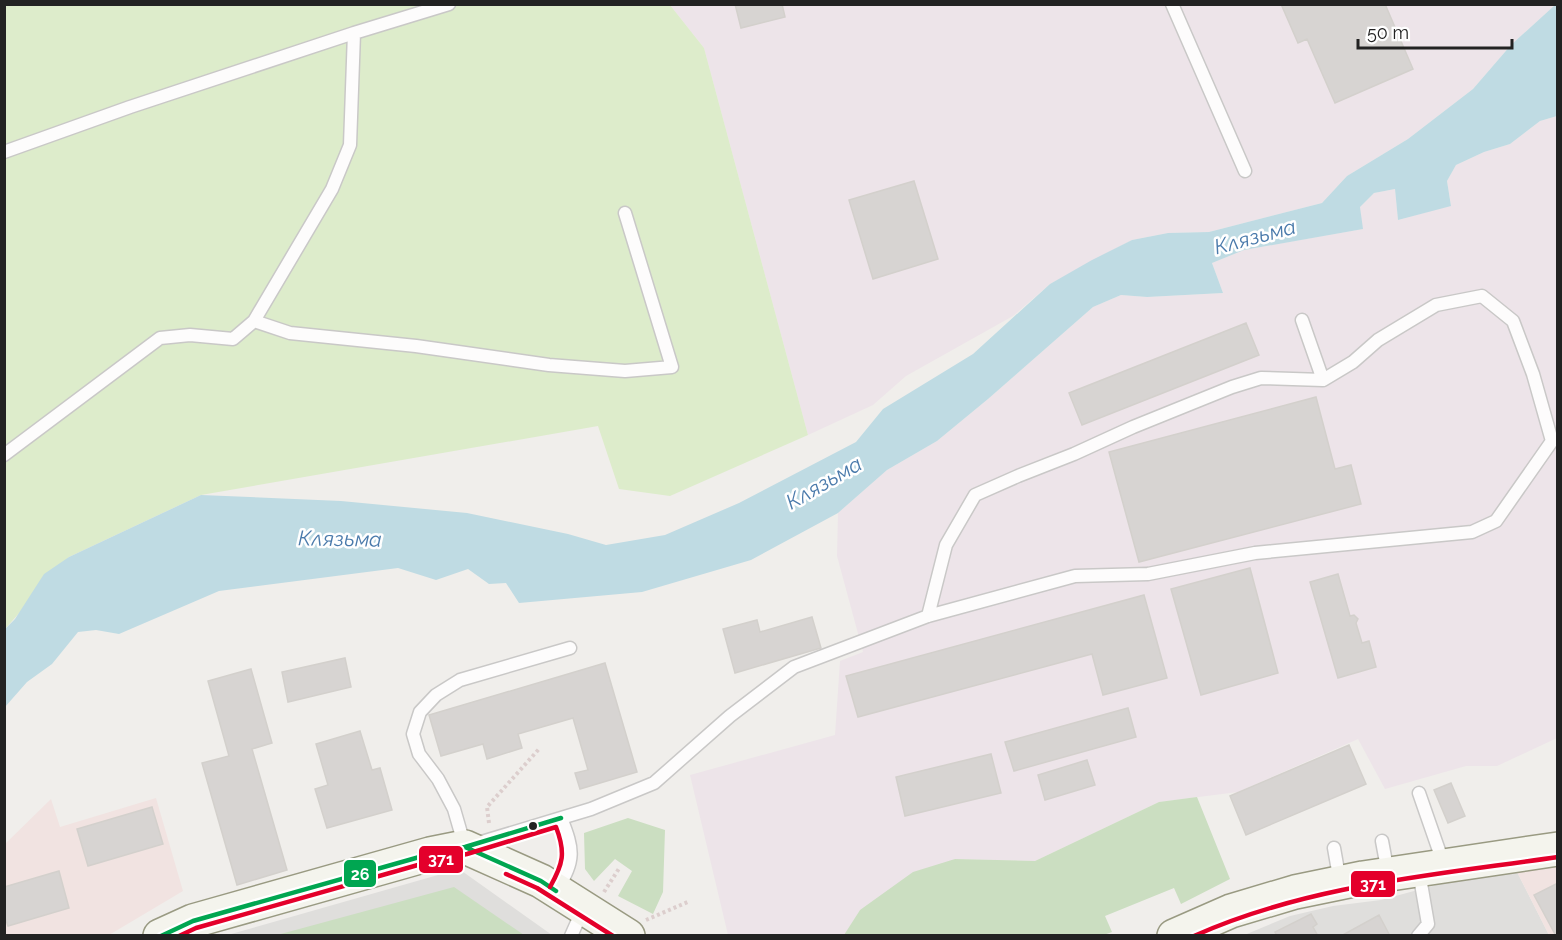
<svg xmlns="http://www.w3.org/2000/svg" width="1562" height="940" viewBox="0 0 1562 940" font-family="Raleway,sans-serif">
	<rect width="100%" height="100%" fill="#f0eeeb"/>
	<path fill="#dfdedc" d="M 1513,864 L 1549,935 L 1242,936 L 1290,916 L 1333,906 L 1381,900 Z
		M 459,869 L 552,935 L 224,936 Z"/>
	<path fill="#f1e3e1" d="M 156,798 L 183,891 L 109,935 L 5,936 L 5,844 L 51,799 L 60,827 Z
		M 1557,859 L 1557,935 L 1549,935 L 1513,864 Z"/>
	<path fill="#ede4e9" d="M 670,5 L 1555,5 L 1511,45 L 1473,89 L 1408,139 L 1347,176 L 1322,203 L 1209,232 L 1168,233 L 1132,240 L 1050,284 L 1013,316 L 906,376 L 873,405 L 808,435 L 704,48 Z
		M 1557,116 L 1557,738 L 1497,766 L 1466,766 L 1385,789 L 1358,739 L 1238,792 L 1159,802 L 1035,861 L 955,859 L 860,910 L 844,936 L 728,935 L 690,775 L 835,735 L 840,661 L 863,652 L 837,556 L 838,513 L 887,470 L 937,441 L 988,399 L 1093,307 L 1121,295 L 1147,297 L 1223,293 L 1212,263 L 1244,250 L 1362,229 L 1360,207 L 1374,193 L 1395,189 L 1398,220 L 1451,205 L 1447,181 L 1456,165 L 1484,152 L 1510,144 L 1540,121 Z"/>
	<path fill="#ddeccb" d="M 5,5 L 670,5 L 704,48 L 808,435 L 670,496 L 619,489 L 598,426 L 201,495 L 69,557 L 5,629 Z"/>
	<path fill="#cbdec1" d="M 1197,797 L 1230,879 L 1181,904 L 1174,888 L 1105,916 L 1112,932 L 1101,936 L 844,935 L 860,910 L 913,872 L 955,859 L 1035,861 L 1159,802 Z
		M 628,818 L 665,830 L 663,892 L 653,914 L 618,896 L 632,871 L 615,859 L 594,881 L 585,869 L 584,833 Z
		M 454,887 L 524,935 L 277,935 Z"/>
	<path fill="#bfdbe3" d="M 1555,5 L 1558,5 L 1557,116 L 1540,121 L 1510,144 L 1484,152 L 1456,165 L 1447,181 L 1451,206 L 1398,220 L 1395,189 L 1374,193 L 1360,207 L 1363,229 L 1244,250 L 1212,263 L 1223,293 L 1147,297 L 1121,295 L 1093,307 L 988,399 L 937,441 L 887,470 L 838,513 L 751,560 L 642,592 L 519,603 L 506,583 L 489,584 L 468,569 L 436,580 L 398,568 L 219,591 L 119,634 L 96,630 L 78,632 L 52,664 L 27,682 L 5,707 L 5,629 L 15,619 L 44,574 L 69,557 L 201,495 L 341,501 L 467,513 L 568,534 L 606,545 L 665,535 L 739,503 L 856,442 L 883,409 L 973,354 L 1050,284 L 1092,260 L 1132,240 L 1168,233 L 1209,232 L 1322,203 L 1347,176 L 1408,139 L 1473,89 L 1511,45 Z"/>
	<path fill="#d7d4d2" stroke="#d3d0cc" stroke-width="1.5" d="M 735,4 L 782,4 L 785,17 L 741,28 Z
		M 1281,4 L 1385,4 L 1413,69 L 1335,103 L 1307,39 L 1298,43 Z
		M 914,181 L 938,259 L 873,279 L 849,200 Z
		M 1246,323 L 1259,355 L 1082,425 L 1069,393 Z
		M 1316,397 L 1335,469 L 1351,465 L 1361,504 L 1139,562 L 1109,452 Z
		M 1250,568 L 1278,673 L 1201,695 L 1171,589 Z
		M 1338,574 L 1350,616 L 1354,615 L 1358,619 L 1356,623 L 1362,643 L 1369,641 L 1376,667 L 1338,678 L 1310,582 Z
		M 1144,595 L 1167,678 L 1103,695 L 1092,654 L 858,717 L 846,676 Z
		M 812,617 L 821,648 L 735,673 L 723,629 L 757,620 L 760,632 Z
		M 345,658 L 351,687 L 288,702 L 282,672 Z
		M 605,663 L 637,772 L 580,789 L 575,773 L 588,770 L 573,718 L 518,734 L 522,748 L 487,759 L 483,744 L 441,756 L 429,715 Z
		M 251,669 L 272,743 L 252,749 L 287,870 L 237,885 L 202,763 L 229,756 L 208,681 Z
		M 1128,708 L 1136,737 L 1014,771 L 1005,742 Z
		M 360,731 L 372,770 L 380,768 L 392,810 L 327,828 L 315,789 L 328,785 L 316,744 Z
		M 1349,745 L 1366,784 L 1246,835 L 1230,796 Z
		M 991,754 L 1001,793 L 905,816 L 896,777 Z
		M 1087,760 L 1095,785 L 1045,800 L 1038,775 Z
		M 1451,783 L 1465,816 L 1448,823 L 1434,790 Z
		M 152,807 L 163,844 L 88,866 L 77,829 Z
		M 59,871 L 69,908 L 8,926 L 4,915 L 4,887 Z
		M 1558,883 L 1558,936 L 1556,936 L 1534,895 Z
		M 1311,914 L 1317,924 L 1313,927 L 1318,936 L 1277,936 L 1275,932 Z
		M 1379,915 L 1390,936 L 1341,936 Z"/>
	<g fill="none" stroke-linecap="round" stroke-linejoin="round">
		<defs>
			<path id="lane" d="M 1172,4 L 1245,171
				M 4,152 L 130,107 L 354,33
				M 1302,320 L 1323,380
				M 254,321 L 290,333 L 416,346 L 549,365 L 625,371 L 672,367 L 625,213
				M 4,455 L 160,338 L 190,335 L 233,339 L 254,321 L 332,189 L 350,145 L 354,33 L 449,4
				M 570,648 L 460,680 L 436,695 L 420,712 L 413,734 L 419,754 L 438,779 L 454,809 L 465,847 L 591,809 L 654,783 L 730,716 L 794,667 L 928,616 L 1075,576 L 1148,574 L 1255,553 L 1472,532 L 1496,521 L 1552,441 L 1533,374 L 1513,321 L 1482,296 L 1436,305 L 1378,340 L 1353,362 L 1323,380 L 1261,378 L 1232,387 L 1133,427 L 1074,454 L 1018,476 L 975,495 L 946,545 L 928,616
				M 1419,793 L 1444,865
				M 1382,841 L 1388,873
				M 1334,848 L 1340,882
				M 557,890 C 575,859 574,851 561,818
				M 571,936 L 583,909
				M 1418,936 L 1428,924 L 1419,872"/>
			<path id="secondary" d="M 160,936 L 193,921 L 430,854 L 465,847 L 541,881 L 628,936
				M 1174,936 L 1231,911 L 1295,892 L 1363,878 L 1558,849"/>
		</defs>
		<use href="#lane" stroke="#c9c8c7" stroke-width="15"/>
		<use href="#secondary" stroke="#999a82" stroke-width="36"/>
		<path stroke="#dccecd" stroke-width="4" stroke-dasharray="3 3" stroke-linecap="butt" d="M 489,823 L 487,807 L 539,749
			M 604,892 L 620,867
			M 646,920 L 690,901"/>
		<use href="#lane" stroke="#fdfcfc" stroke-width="12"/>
		<use href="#secondary" stroke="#f4f4ed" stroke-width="33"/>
		<defs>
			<path id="bus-1" d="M 465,847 L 541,881 L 556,891
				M 161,936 L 193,921 L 430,854 L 465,847 L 561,818"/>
			<path id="bus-2" d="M 506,874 L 537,888 L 613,936
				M 179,936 L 196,928 L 432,861 L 467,854 L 556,827 C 566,853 563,864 550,887
				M 1194,936 C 1308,885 1435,875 1558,857"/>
		</defs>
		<use href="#bus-1" stroke="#fff" stroke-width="9"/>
		<use href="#bus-2" stroke="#fff" stroke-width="9"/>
		<use href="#bus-1" stroke="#00a651" stroke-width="4.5"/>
		<use href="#bus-2" stroke="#e4002b" stroke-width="4.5"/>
	</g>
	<circle fill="#222" stroke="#fff" stroke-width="2" cx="533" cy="826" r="5"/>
	<g text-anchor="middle" stroke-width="5" stroke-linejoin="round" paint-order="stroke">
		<g font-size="21" font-style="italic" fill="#4a7aab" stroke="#fff">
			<text transform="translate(1255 237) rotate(-15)" y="7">Клязьма</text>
			<text transform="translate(824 483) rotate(-30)" y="7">Клязьма</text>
			<text transform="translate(340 539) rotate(1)" y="7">Клязьма</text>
		</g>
	</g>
	<g stroke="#fff" stroke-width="2">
		<rect x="418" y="845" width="46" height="29" rx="6" fill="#e4002b"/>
		<rect x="343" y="859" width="34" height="29" rx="6" fill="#00a651"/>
		<rect x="1350" y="870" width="46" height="28" rx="6" fill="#e4002b"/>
	</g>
	<g font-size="16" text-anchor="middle" font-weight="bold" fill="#fff">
		<text x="441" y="865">371</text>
		<text x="360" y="880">26</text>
		<text x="1373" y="890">371</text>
	</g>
	<rect width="1562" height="940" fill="none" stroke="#222222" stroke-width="12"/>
	<path d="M1358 39v9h154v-9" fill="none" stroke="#222222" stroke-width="3"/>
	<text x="1367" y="39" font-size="18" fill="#222222" stroke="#ffffff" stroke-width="4.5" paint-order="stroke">50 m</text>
</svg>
